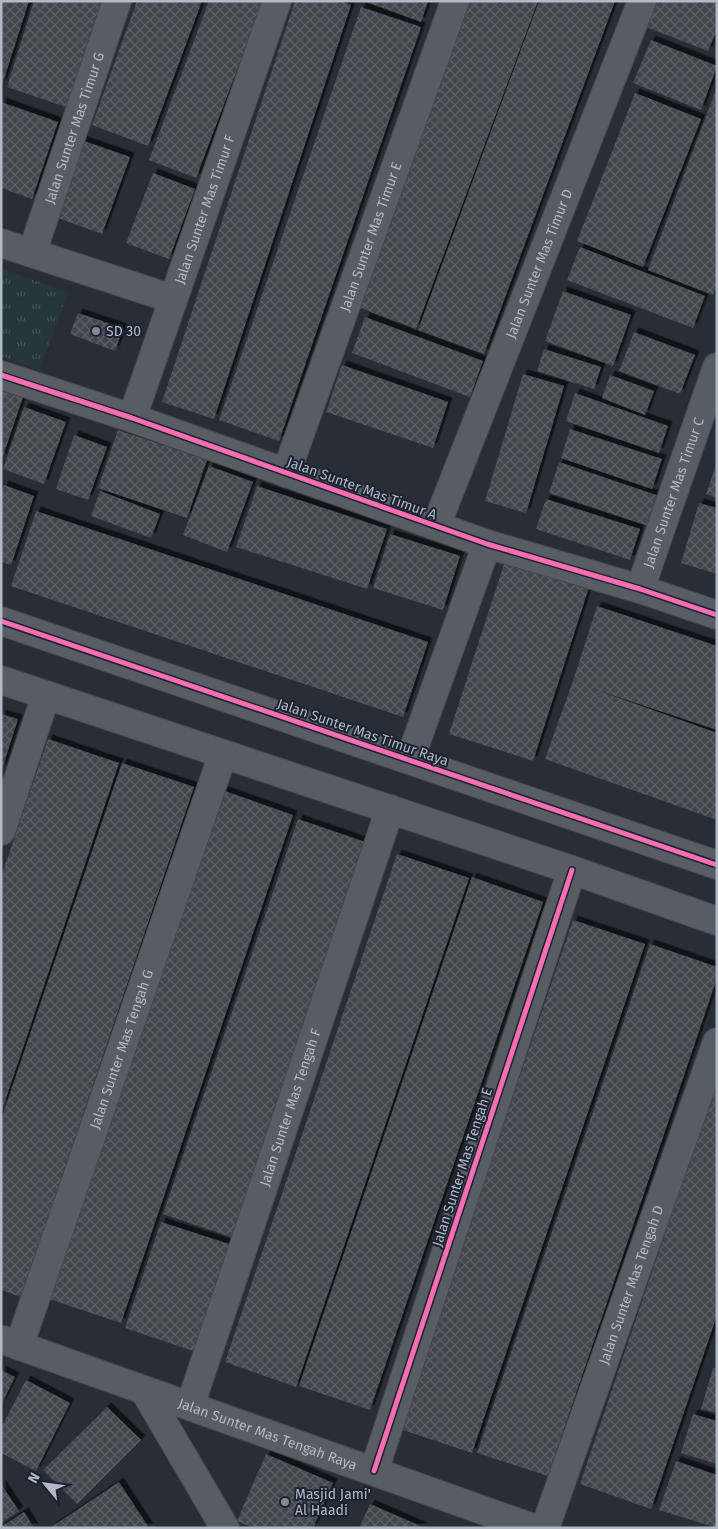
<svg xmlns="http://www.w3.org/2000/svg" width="718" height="1529" viewBox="0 0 718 1529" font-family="'Fira Sans',sans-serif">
	<defs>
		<pattern id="park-tufts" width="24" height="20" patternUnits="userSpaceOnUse" patternTransform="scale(1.25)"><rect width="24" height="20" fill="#26373b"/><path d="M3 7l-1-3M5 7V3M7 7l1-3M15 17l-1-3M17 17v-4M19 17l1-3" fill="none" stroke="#435256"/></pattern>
		<pattern id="building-cross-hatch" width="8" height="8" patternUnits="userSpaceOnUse" patternTransform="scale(1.25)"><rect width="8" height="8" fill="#43474e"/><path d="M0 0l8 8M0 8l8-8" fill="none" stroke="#5c5f66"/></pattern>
		<filter id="shadow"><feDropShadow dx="4.5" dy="-4.5" stdDeviation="0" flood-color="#0009"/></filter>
	</defs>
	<rect width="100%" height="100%" fill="#292d35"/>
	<path fill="url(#park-tufts)" d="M 1,268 L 68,293 L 39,370 L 1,356 Z"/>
	<path fill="url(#building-cross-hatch)" filter="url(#shadow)" d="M 1,1 L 29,1 L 2,85 L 1,85 Z
		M 34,1 L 103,1 L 69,108 L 7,87 Z
		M 137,1 L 202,1 L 148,146 L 92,125 Z
		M 209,1 L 263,1 L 196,178 L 149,160 Z
		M 295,1 L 340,1 L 351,5 L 214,419 L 162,402 Z
		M 364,1 L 428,1 L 421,22 Z
		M 462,1 L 538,1 L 416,329 L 350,304 Z
		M 539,1 L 615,1 L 484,354 L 418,330 Z
		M 656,1 L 717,1 L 717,30 L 708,51 L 646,27 Z
		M 361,7 L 421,27 L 279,441 L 219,420 Z
		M 651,40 L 717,66 L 701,110 L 633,83 Z
		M 717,87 L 717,286 L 713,295 L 648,270 Z
		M 635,93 L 701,119 L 643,267 L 577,241 Z
		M 1,102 L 58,122 L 32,199 L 1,188 Z
		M 81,140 L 130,157 L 102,234 L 52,216 Z
		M 153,173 L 195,189 L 169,259 L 126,243 Z
		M 580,247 L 705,296 L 693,328 L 567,280 Z
		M 563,291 L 631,315 L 613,366 L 545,341 Z
		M 78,313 L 123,328 L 115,351 L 70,334 Z
		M 365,317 L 483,361 L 470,397 L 352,353 Z
		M 634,332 L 695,355 L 680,394 L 619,371 Z
		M 544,349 L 601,367 L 594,389 L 537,371 Z
		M 342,365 L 448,402 L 433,448 L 326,412 Z
		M 523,374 L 564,386 L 526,513 L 485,501 Z
		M 610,375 L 654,391 L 645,415 L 602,398 Z
		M 1,383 L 25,391 L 2,459 L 1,459 Z
		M 575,393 L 668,426 L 659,453 L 566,421 Z
		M 24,407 L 66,422 L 44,484 L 3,469 Z
		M 570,429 L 662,459 L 652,489 L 561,458 Z
		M 118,430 L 207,460 L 187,518 L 98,488 Z
		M 74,435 L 107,447 L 88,500 L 56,489 Z
		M 559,462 L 659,496 L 648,526 L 549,493 Z
		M 716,465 L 717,465 L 717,498 L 706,494 Z
		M 209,466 L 253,482 L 227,552 L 183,535 Z
		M 4,485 L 34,496 L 11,565 L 1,562 L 1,494 Z
		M 257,486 L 387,529 L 367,589 L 236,547 Z
		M 100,491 L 160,514 L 151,538 L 91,516 Z
		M 546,499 L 640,529 L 630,560 L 536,529 Z
		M 699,503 L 717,508 L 717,574 L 681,563 Z
		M 36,511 L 428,642 L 403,717 L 11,586 Z
		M 390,534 L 460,556 L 443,610 L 373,588 Z
		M 506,558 L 590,584 L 533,761 L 449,734 Z
		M 597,606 L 717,646 L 717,730 L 588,687 L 717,733 L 717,820 L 545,759 L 573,681 Z
		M 1,714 L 18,719 L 2,769 L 1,769 Z
		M 48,739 L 119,763 L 2,1110 L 1,877 Z
		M 122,763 L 194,787 L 21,1297 L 1,1290 L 1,1120 Z
		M 222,790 L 293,815 L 121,1323 L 49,1299 Z
		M 298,819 L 368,843 L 234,1238 L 163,1214 Z
		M 397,854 L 469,878 L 296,1387 L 225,1362 Z
		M 472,877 L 543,902 L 370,1410 L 299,1386 Z
		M 573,920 L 645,944 L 472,1453 L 400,1429 Z
		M 650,944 L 717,967 L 717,978 L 548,1476 L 477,1453 Z
		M 716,1083 L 717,1315 L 651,1509 L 580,1484 Z
		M 161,1222 L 232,1245 L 196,1352 L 125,1328 Z
		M 713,1368 L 717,1369 L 717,1413 L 701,1409 Z
		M 1,1370 L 15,1377 L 1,1405 Z
		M 26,1380 L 70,1403 L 36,1471 L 1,1453 L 1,1428 Z
		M 107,1407 L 141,1440 L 77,1504 L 43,1470 Z
		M 693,1414 L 717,1421 L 717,1464 L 681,1453 Z
		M 266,1454 L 333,1483 L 313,1528 L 253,1528 L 237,1521 Z
		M 676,1461 L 717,1475 L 717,1528 L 659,1510 Z
		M 119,1482 L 149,1528 L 50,1528 Z
		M 1,1484 L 19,1511 L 1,1523 Z
		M 370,1504 L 425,1528 L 359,1528 Z
		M 24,1512 L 34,1528 L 1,1528 L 1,1527 Z"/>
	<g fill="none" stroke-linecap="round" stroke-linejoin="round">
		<defs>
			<g id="minor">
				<path d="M 1,243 L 173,299"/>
				<path id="s1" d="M 32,253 L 117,1"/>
				<path d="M 1,375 L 132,418 L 487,544 L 640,589 L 717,615"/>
				<path id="s2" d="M 132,418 L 277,1"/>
				<path id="s3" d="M 286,473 L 455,1"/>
				<path id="s4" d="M 436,526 L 642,1"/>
				<path id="s5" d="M 640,589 L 717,367"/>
				<path d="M 1,621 L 717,865"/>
				<path d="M 1,680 L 572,870 L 717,921"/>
				<path d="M 410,759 L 487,544"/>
				<path d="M 1,831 L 46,695"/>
				<path id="s6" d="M 3,1340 L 533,1528"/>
				<path id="s7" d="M 19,1346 L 223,754"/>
				<path d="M 144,1390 L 225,1528"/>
				<path id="s8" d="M 190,1406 L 390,809"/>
				<path d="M 374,1471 L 572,870"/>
				<path id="s9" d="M 545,1528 L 717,1042"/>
			</g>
		</defs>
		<use href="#minor" stroke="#45484e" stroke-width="30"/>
		<use href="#minor" stroke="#585c63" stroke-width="28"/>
		<defs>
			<path id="cycleway" d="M 1,375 L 132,418 L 487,544 L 640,589 L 717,615
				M 1,621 L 717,865
				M 374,1471 L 572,870"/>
		</defs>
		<use href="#cycleway" stroke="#1c2330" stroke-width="8"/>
		<use href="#cycleway" stroke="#f96db3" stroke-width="5"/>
	</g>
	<g fill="#828894" stroke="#1c2330" stroke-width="2">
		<circle cx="96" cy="331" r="5"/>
		<circle cx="285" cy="1502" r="5"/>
	</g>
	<g text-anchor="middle" stroke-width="4" stroke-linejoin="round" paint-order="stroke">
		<g font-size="14" fill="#b2b9c7" stroke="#1c2330">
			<text dy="5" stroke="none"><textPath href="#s1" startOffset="132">Jalan Sunter Mas Timur G</textPath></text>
			<text dy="5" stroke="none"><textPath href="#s2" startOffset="221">Jalan Sunter Mas Timur F</textPath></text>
			<text dy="5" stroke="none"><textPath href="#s3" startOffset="251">Jalan Sunter Mas Timur E</textPath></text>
			<text dy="5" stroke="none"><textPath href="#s4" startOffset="282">Jalan Sunter Mas Timur D</textPath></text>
			<text transform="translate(362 488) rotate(20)" y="5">Jalan Sunter Mas Timur A</text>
			<text dy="5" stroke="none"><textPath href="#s5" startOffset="102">Jalan Sunter Mas Timur C</textPath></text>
			<text transform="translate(363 732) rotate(19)" y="5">Jalan Sunter Mas Timur Raya</text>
			<text dy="5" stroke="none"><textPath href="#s7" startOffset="314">Jalan Sunter Mas Tengah G</textPath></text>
			<text dy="5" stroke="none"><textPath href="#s8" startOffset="315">Jalan Sunter Mas Tengah F</textPath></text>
			<text transform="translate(462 1167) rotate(-72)" y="5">Jalan Sunter Mas Tengah E</text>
			<text dy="5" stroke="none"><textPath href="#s9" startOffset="258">Jalan Sunter Mas Tengah D</textPath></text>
			<text dy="5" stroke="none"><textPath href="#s6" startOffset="281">Jalan Sunter Mas Tengah Raya</textPath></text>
		</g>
		<g font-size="14" fill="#b2b9c7" stroke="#1c2330" text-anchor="start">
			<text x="106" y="336">SD 30</text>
			<text x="295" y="1499">Masjid Jami'<tspan x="295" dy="16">Al Haadi</tspan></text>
		</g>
	</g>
	<rect width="718" height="1529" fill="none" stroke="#b2b9c7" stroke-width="5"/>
	<g transform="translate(45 1484) rotate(299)" stroke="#1c2330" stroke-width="4" paint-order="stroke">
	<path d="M0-4L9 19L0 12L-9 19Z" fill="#b2b9c7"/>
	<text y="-8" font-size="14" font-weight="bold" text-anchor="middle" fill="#b2b9c7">N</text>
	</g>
</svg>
